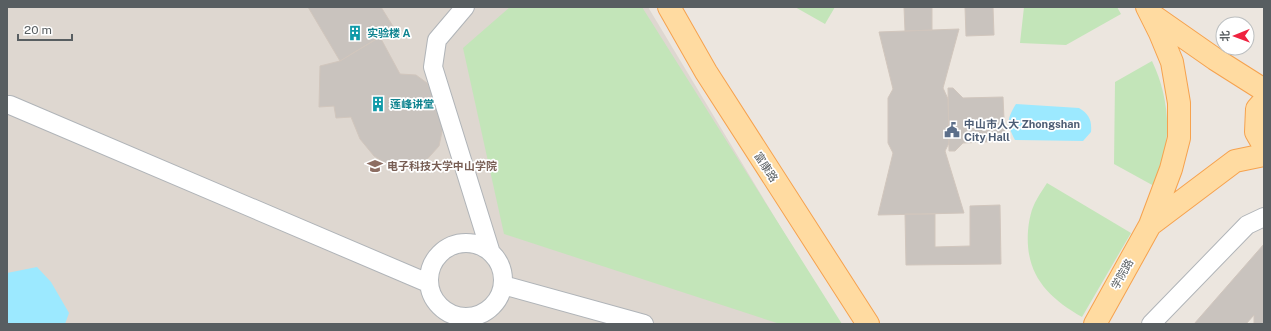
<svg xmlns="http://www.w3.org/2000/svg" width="1271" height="331" viewBox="0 0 1271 331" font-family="'Public Sans','Noto Sans SC',sans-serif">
	<rect width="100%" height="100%" fill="#ece6df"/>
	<path fill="#ded7d0" d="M 7,7 L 648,7 L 839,324 L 7,324 Z"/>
	<path fill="#c3e5b9" d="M 510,7 L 642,7 L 842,324 L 780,324 L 504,234 L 463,48 Z
		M 795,7 L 835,7 L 825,24 Z
		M 1024,7 L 1117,7 L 1121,14 L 1066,45 L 1020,43 Z
		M 1152,61 C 1167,92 1172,130 1162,163 C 1160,171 1157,179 1154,186 L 1114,164 L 1115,82 Z
		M 1047,183 L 1131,233 L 1082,317 C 1047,297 1025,274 1028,231 C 1029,220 1031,209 1037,199 C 1040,193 1044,188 1047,183 Z"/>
	<path fill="#9ce9ff" d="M 1016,104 L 1079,108 C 1089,114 1092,120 1091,132 L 1083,141 L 1015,140 C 1007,124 1006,120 1016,104 Z
		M 37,267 L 51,282 L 69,313 L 65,324 L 7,324 L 7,273 Z"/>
	<path fill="#c9c3be" stroke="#d1c6bd" d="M 308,7 L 381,7 L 394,28 L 340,61 Z
		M 904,7 L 932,7 L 932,30 L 905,31 Z
		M 965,7 L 993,7 L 994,35 L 966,36 Z
		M 959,29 L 943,88 L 948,99 L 949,143 L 945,151 L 964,213 L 878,215 L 893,153 L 888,143 L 888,98 L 893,89 L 879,32 Z
		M 380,37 L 400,74 L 416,75 L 427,83 L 435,101 L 443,127 L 439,146 L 421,166 L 411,169 L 390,166 L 374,156 L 360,139 L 351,117 L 336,118 L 334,106 L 319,107 L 320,66 L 340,61 Z
		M 948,88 L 953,88 L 963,98 L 1003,97 L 1005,141 L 963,143 L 955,151 L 949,151 Z
		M 1000,205 L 1001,264 L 906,265 L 905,214 L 935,214 L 935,247 L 970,246 L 970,206 Z
		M 1264,244 L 1264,324 L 1254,324 L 1254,315 L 1246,324 L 1194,324 Z"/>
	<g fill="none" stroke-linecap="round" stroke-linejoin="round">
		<defs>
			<path id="minor" d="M 465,7 L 437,40 L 433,67 L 490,250
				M 7,105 L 10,105 L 428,283
				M429 280a37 37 0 1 1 74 0a37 37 0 1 1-74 0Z
				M 503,285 L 644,324
				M 1151,324 L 1247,225 L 1264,217"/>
			<path id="primary" d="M 669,7 L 706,72 L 868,324
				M 1152,15 L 1215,59 L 1264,90
				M 1264,101 L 1257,109 L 1256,132 L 1264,146
				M 1150,225 L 1235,161 L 1264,155
				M 1095,324 L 1150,225 L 1171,169 L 1179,138 L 1179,103 L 1172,62 L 1160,33 L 1147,7"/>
		</defs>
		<use href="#minor" stroke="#b0b4b8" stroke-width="20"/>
		<use href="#primary" stroke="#f6a24e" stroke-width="24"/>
		<use href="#minor" stroke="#fff" stroke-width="18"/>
		<use href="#primary" stroke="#ffdba1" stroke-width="22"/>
	</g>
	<defs>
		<symbol id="building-bare" viewBox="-9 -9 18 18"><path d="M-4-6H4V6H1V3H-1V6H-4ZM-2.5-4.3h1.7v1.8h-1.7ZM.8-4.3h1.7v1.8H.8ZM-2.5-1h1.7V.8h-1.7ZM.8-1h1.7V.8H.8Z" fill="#0f9aa8" stroke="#fff" stroke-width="2.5" paint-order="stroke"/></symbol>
		<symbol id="civic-bare" viewBox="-9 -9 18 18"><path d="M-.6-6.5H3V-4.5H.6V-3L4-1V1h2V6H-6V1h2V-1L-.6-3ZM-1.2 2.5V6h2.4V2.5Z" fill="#5c6f8a" stroke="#fff" stroke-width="2.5" paint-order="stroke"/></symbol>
		<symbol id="university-bare" viewBox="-9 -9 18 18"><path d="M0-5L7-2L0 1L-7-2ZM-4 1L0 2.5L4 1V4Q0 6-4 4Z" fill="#8d6e63" stroke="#fff" stroke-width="2.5" paint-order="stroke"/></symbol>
	</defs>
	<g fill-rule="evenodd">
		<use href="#building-bare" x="344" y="22" width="22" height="22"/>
		<use href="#building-bare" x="367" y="93" width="22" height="22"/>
		<use href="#civic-bare" x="941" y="119" width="22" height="22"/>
		<use href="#university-bare" x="364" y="155" width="22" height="22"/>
	</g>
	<g text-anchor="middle" stroke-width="3.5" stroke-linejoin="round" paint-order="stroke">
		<g font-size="11" font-weight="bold" fill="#0d838f" stroke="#fff" text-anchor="start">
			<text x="367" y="37">实验楼 A</text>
			<text x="390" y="108">莲峰讲堂</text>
		</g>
		<g font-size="11" font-weight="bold" fill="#4e5e75" stroke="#fff" text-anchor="start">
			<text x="964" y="128">中山市人大 Zhongshan<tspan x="964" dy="13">City Hall</tspan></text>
		</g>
		<g font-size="11" font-weight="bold" fill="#785e54" stroke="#fff" text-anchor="start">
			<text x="387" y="170">电子科技大学中山学院</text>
		</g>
		<g font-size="11" fill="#585e61" stroke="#fff">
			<text transform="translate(766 167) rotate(57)" y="4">富康路</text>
			<text transform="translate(1122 274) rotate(-61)" y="4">学院路</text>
		</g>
	</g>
	<rect width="1271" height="331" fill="none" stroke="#585e61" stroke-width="16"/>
	<g transform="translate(1235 36) rotate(269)"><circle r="19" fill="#ffffff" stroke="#bcbfc0"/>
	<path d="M0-3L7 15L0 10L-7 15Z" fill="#ef223f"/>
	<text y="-6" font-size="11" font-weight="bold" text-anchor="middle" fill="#585e61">北</text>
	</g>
	<path d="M18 34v6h54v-6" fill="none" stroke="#585e61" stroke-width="2"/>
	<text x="24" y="34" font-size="12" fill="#585e61" stroke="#ffffff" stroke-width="3" paint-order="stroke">20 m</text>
</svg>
